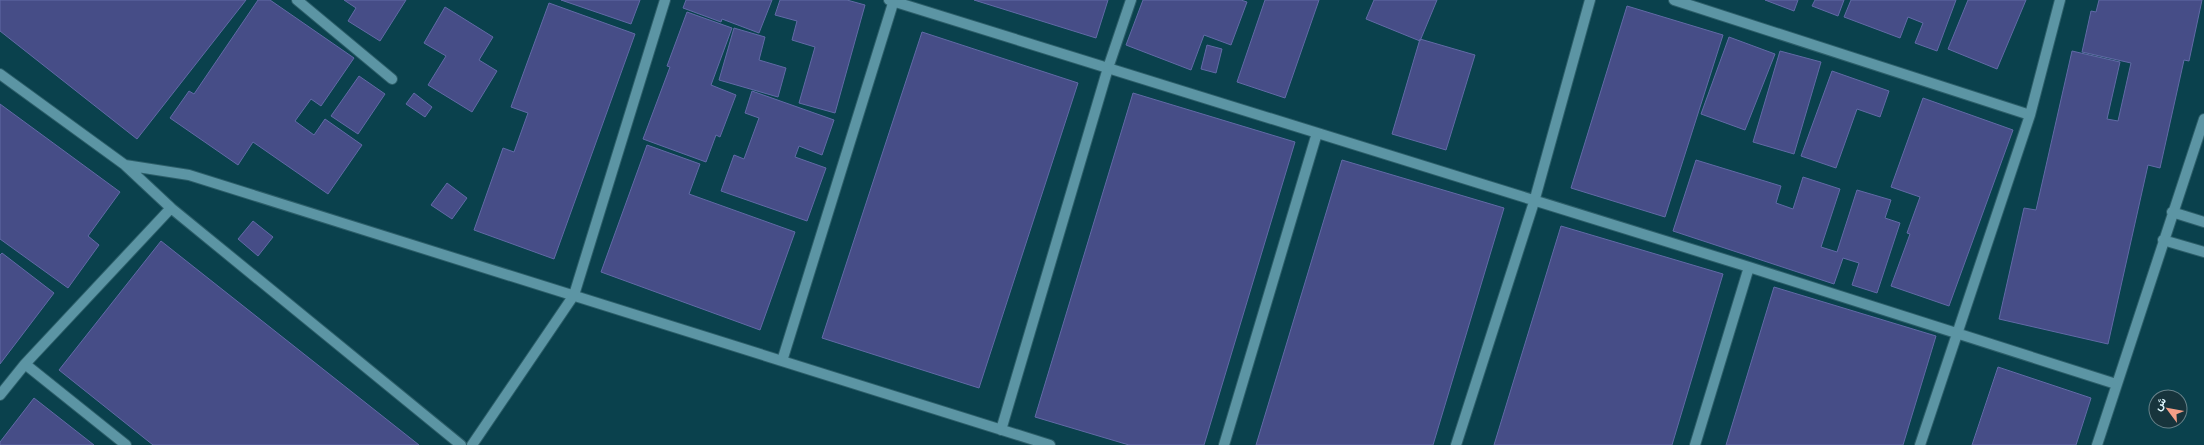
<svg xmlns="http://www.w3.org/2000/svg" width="2204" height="445" viewBox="0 0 2204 445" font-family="'PT Sans',Vazirmatn,sans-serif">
	<rect width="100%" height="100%" fill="#0a414d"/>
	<path fill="#464d87" stroke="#616aa6" d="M 0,0 L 246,0 L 137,139 L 0,31 Z
		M 258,0 L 270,0 L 354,58 L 321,106 L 311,99 L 295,121 L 314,135 L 325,119 L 362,145 L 328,194 L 253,142 L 238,165 L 170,118 L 189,91 L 194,94 Z
		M 344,0 L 406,0 L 380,41 L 348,21 L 356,8 Z
		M 561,0 L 640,0 L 631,24 Z
		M 686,0 L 772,0 L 759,33 L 722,19 L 721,22 L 683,8 Z
		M 780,0 L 847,0 L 865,5 L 835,113 L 799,103 L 815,47 L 792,40 L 797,21 L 775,15 Z
		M 974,0 L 1108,0 L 1096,38 Z
		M 1143,0 L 1241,0 L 1247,2 L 1231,45 L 1204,35 L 1191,70 L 1126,45 Z
		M 1265,0 L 1319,0 L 1285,98 L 1237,82 Z
		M 1374,0 L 1437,0 L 1420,41 L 1366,19 Z
		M 1765,0 L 1798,0 L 1794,11 Z
		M 1815,0 L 1844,0 L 1838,16 L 1812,6 Z
		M 1851,0 L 1956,0 L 1937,51 L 1915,43 L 1923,23 L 1908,17 L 1900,38 L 1844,17 Z
		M 1968,0 L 2026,0 L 1997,69 L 1948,49 Z
		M 2099,0 L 2202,0 L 2189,61 L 2184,60 L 2160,168 L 2148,165 L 2108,344 L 1999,319 L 2024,208 L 2036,210 L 2072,51 L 2120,62 L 2107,119 L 2118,121 L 2131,63 L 2082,52 L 2091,11 L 2096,12 Z
		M 549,3 L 635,34 L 554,259 L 474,230 L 503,148 L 514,152 L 528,113 L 511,107 Z
		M 1627,6 L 1723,35 L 1665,217 L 1571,188 Z
		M 445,7 L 493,37 L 479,60 L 497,71 L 472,112 L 428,85 L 446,56 L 424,43 Z
		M 687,12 L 732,28 L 711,85 L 736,95 L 720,137 L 716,135 L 706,162 L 643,139 L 670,67 L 667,66 Z
		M 734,28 L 765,37 L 759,60 L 786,68 L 778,97 L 719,80 Z
		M 922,32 L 1078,83 L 979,388 L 822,338 Z
		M 1729,37 L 1775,54 L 1745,130 L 1701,114 Z
		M 1420,39 L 1475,55 L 1446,150 L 1392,134 Z
		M 1207,45 L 1222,49 L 1216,73 L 1201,69 Z
		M 1780,51 L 1821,62 L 1794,154 L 1753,142 Z
		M 1832,71 L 1889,91 L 1880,117 L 1857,109 L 1836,168 L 1801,156 Z
		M 359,76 L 385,94 L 358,134 L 331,116 Z
		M 752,91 L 834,120 L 822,155 L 799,146 L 795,157 L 826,168 L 807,221 L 721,191 L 734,155 L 744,159 L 759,118 L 745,113 Z
		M 414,93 L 432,107 L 425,117 L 406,104 Z
		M 1133,93 L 1295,142 L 1204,445 L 1129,445 L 1035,417 Z
		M 1923,98 L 2013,130 L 1949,306 L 1891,286 L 1910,234 L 1907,233 L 1920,197 L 1891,187 Z
		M 0,104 L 120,192 L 88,236 L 99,245 L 68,288 L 0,239 Z
		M 647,145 L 700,164 L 689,194 L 795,232 L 760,330 L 601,272 Z
		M 1342,160 L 1504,208 L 1433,445 L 1256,445 Z
		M 1696,160 L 1781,186 L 1776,203 L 1793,209 L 1803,177 L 1840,189 L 1821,247 L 1837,252 L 1857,190 L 1891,200 L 1885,218 L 1900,223 L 1877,293 L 1852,285 L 1859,263 L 1843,258 L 1834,284 L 1673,231 Z
		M 447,183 L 467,198 L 452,219 L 431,205 Z
		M 253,221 L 273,237 L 258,256 L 238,239 Z
		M 1561,226 L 1723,274 L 1672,445 L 1494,445 Z
		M 161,241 L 419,445 L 153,445 L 59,370 Z
		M 2,253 L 54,293 L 0,364 L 0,255 Z
		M 1774,287 L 1936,336 L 1903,445 L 1726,445 Z
		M 1998,367 L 2091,398 L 2076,445 L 1972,445 Z
		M 34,398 L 94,445 L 0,445 L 0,442 Z"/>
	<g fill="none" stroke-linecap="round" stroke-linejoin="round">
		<defs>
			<path id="minor" d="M 297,0 L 392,79
				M 889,0 L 1749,267 L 2116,384
				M 1674,0 L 2030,115
				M 0,74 L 125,165 L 171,208 L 461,445
				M 125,165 L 189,175 L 1050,445
				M 2172,212 L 2204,222
				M 2163,240 L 2204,252
				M 782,361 L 894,0
				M 25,364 L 126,445
				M 0,395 L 25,364 L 171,208
				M 1001,430 L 1108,68 L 1131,0
				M 472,445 L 574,295 L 665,0
				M 1224,445 L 1317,133
				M 1456,445 L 1534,202 L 1590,0
				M 1695,445 L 1749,267
				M 1920,445 L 2030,115 L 2060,0
				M 2097,445 L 2204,119"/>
		</defs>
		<use href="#minor" stroke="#2c5e69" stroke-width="12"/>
		<use href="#minor" stroke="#5c95a4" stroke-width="10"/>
	</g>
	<g transform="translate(2168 409) rotate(302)"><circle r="19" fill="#17343c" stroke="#67828a"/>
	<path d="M0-3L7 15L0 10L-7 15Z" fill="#f49e86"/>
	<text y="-6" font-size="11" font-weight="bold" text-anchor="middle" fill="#def7fe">ش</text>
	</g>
</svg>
